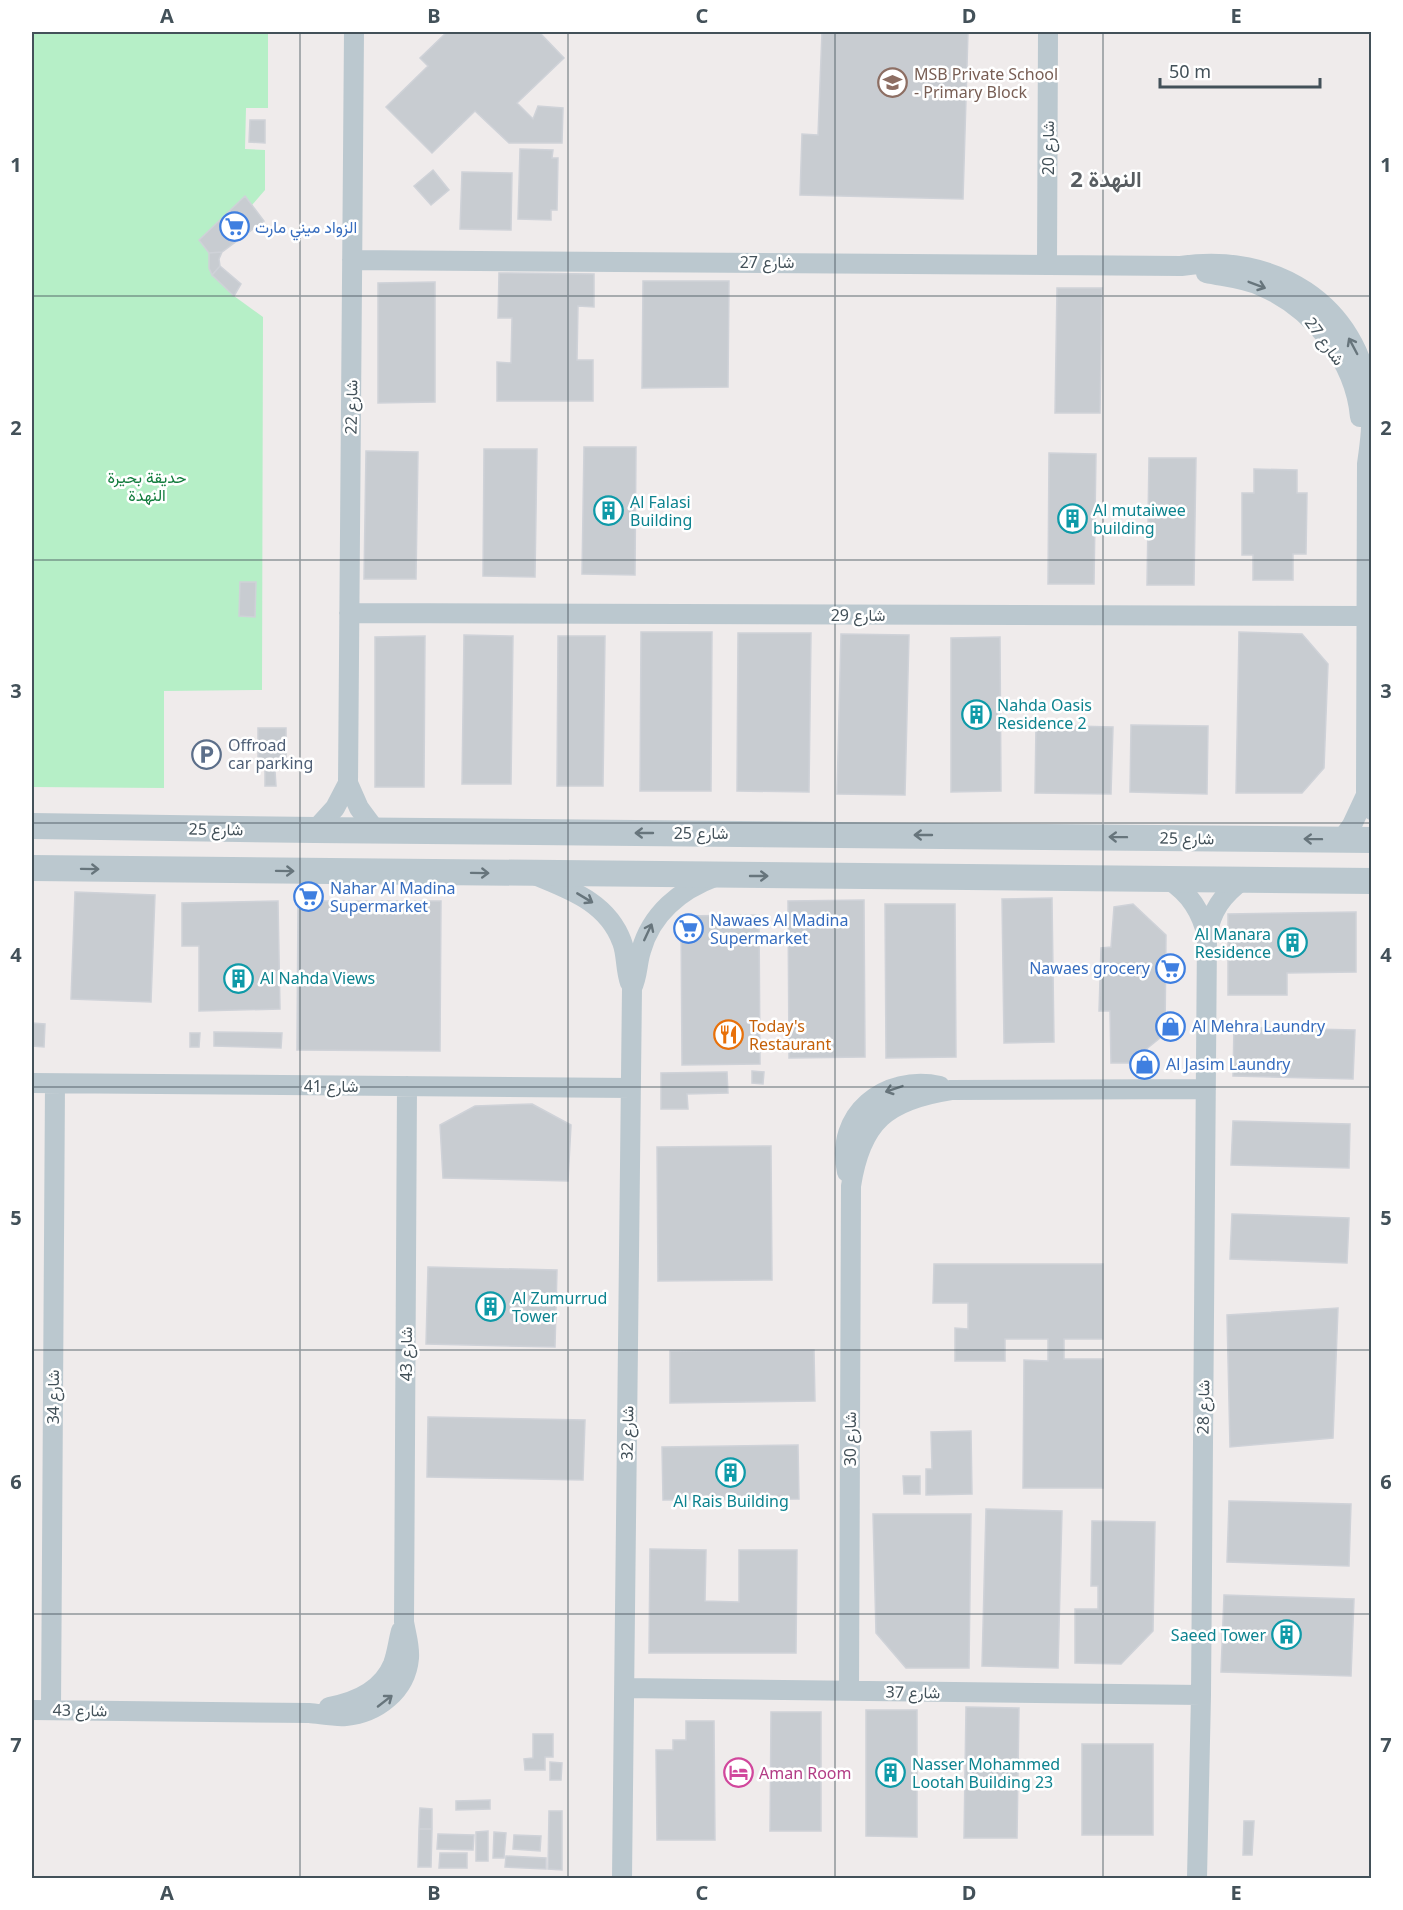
<svg xmlns="http://www.w3.org/2000/svg" width="1403" height="1910" viewBox="0 0 1403 1910" font-family="'Noto Sans',Vazirmatn,sans-serif">
	<rect width="100%" height="100%" fill="#efebeb"/>
	<path fill="#b6efc7" d="M 32,32 L 268,32 L 268,108 L 246,108 L 245,149 L 265,150 L 265,190 L 252,205 L 245,197 L 199,240 L 209,253 L 209,268 L 212,275 L 234,296 L 263,317 L 262,690 L 164,691 L 164,788 L 32,787 Z"/>
	<path fill="#c8ccd1" stroke="#cfd2d8" stroke-width="1.5" d="M 447,32 L 541,32 L 540,33 L 564,58 L 517,103 L 533,119 L 538,106 L 563,108 L 562,143 L 509,143 L 475,111 L 432,153 L 386,107 L 428,66 L 420,58 Z
		M 822,32 L 968,32 L 963,199 L 800,195 L 802,134 L 818,135 Z
		M 250,120 L 265,120 L 265,143 L 249,142 Z
		M 520,149 L 553,150 L 552,158 L 558,158 L 557,210 L 551,210 L 551,220 L 518,219 Z
		M 433,170 L 449,190 L 431,205 L 414,186 Z
		M 462,172 L 512,173 L 511,230 L 460,229 Z
		M 245,196 L 264,221 L 222,252 L 209,253 L 199,240 Z
		M 222,252 L 219,259 L 220,266 L 212,275 L 209,268 L 209,253 Z
		M 220,266 L 241,284 L 234,296 L 212,275 Z
		M 499,273 L 594,274 L 594,307 L 578,306 L 577,360 L 593,360 L 593,401 L 497,401 L 497,362 L 511,363 L 512,318 L 498,318 Z
		M 643,281 L 729,281 L 728,387 L 642,388 Z
		M 435,282 L 435,402 L 378,403 L 378,283 Z
		M 1057,288 L 1102,288 L 1100,413 L 1055,413 Z
		M 584,447 L 636,447 L 635,575 L 582,574 Z
		M 484,449 L 537,449 L 535,577 L 483,576 Z
		M 366,451 L 418,452 L 416,579 L 364,579 Z
		M 1049,453 L 1096,454 L 1094,584 L 1048,584 Z
		M 1149,458 L 1196,458 L 1194,585 L 1147,585 Z
		M 1254,469 L 1297,470 L 1297,493 L 1307,493 L 1306,554 L 1293,554 L 1293,580 L 1253,580 L 1253,555 L 1242,555 L 1242,493 L 1254,493 Z
		M 240,582 L 256,582 L 255,617 L 239,616 Z
		M 641,632 L 712,632 L 711,791 L 640,791 Z
		M 1239,632 L 1302,634 L 1328,664 L 1324,768 L 1302,793 L 1236,793 Z
		M 738,633 L 811,633 L 809,792 L 737,791 Z
		M 841,634 L 909,635 L 905,795 L 837,794 Z
		M 464,635 L 513,636 L 511,784 L 462,784 Z
		M 425,636 L 424,787 L 375,787 L 375,637 Z
		M 558,636 L 605,636 L 603,786 L 557,786 Z
		M 1000,637 L 1001,791 L 951,792 L 951,638 Z
		M 1036,725 L 1113,727 L 1111,794 L 1035,793 Z
		M 1131,725 L 1208,726 L 1207,794 L 1130,792 Z
		M 258,728 L 286,728 L 286,767 L 258,767 Z
		M 265,771 L 275,771 L 276,786 L 265,786 Z
		M 75,892 L 155,895 L 151,1002 L 71,999 Z
		M 1052,898 L 1054,1042 L 1004,1043 L 1002,899 Z
		M 864,900 L 865,1057 L 789,1058 L 788,901 Z
		M 278,901 L 280,1009 L 199,1011 L 199,946 L 182,946 L 182,903 Z
		M 298,901 L 441,901 L 440,1051 L 297,1050 Z
		M 885,904 L 955,904 L 956,1057 L 886,1058 Z
		M 1133,904 L 1166,935 L 1165,1034 L 1129,1063 L 1111,1063 L 1110,1011 L 1099,1011 L 1101,948 L 1111,947 L 1114,907 Z
		M 1356,912 L 1356,972 L 1287,973 L 1287,995 L 1228,995 L 1228,914 Z
		M 759,915 L 760,1064 L 682,1065 L 681,916 Z
		M 32,1023 L 45,1024 L 44,1047 L 32,1046 Z
		M 1234,1027 L 1355,1030 L 1353,1079 L 1233,1076 Z
		M 214,1032 L 282,1033 L 281,1048 L 214,1046 Z
		M 190,1033 L 200,1033 L 199,1047 L 190,1047 Z
		M 752,1071 L 764,1072 L 763,1084 L 752,1083 Z
		M 727,1072 L 728,1093 L 687,1094 L 688,1109 L 661,1109 L 661,1073 Z
		M 532,1104 L 571,1125 L 568,1181 L 443,1178 L 440,1125 L 475,1106 Z
		M 1233,1121 L 1350,1124 L 1349,1168 L 1231,1165 Z
		M 771,1146 L 772,1280 L 658,1281 L 657,1147 Z
		M 1232,1214 L 1349,1218 L 1347,1263 L 1230,1259 Z
		M 934,1264 L 1103,1264 L 1103,1339 L 1064,1339 L 1064,1359 L 1103,1359 L 1103,1488 L 1023,1488 L 1024,1360 L 1048,1361 L 1048,1339 L 1005,1339 L 1005,1361 L 955,1361 L 955,1328 L 968,1329 L 968,1303 L 933,1303 Z
		M 428,1267 L 557,1270 L 555,1347 L 426,1344 Z
		M 1338,1308 L 1333,1438 L 1230,1447 L 1227,1315 Z
		M 814,1350 L 815,1401 L 670,1403 L 670,1351 Z
		M 428,1417 L 585,1420 L 583,1480 L 427,1477 Z
		M 971,1431 L 972,1494 L 926,1495 L 926,1469 L 932,1469 L 931,1432 Z
		M 798,1445 L 799,1499 L 663,1500 L 662,1447 Z
		M 903,1476 L 920,1476 L 920,1494 L 904,1494 Z
		M 1229,1501 L 1351,1504 L 1349,1566 L 1227,1562 Z
		M 986,1509 L 1062,1511 L 1058,1668 L 982,1666 Z
		M 873,1514 L 971,1514 L 969,1668 L 906,1668 L 876,1633 Z
		M 1092,1521 L 1155,1522 L 1153,1631 L 1121,1664 L 1075,1663 L 1075,1609 L 1098,1609 L 1098,1586 L 1091,1586 Z
		M 650,1549 L 706,1550 L 705,1601 L 739,1602 L 739,1550 L 797,1550 L 796,1653 L 649,1653 Z
		M 1224,1595 L 1354,1599 L 1351,1676 L 1221,1672 Z
		M 966,1707 L 1019,1708 L 1017,1838 L 964,1838 Z
		M 866,1710 L 917,1710 L 917,1837 L 866,1836 Z
		M 771,1712 L 821,1712 L 821,1831 L 770,1831 Z
		M 686,1721 L 714,1721 L 715,1840 L 657,1840 L 656,1750 L 673,1750 L 673,1740 L 686,1740 Z
		M 533,1734 L 553,1734 L 553,1757 L 545,1757 L 545,1770 L 525,1770 L 524,1759 L 533,1758 Z
		M 1082,1744 L 1153,1744 L 1153,1835 L 1082,1835 Z
		M 550,1762 L 562,1763 L 561,1780 L 550,1780 Z
		M 490,1800 L 490,1809 L 456,1810 L 456,1801 Z
		M 420,1808 L 432,1809 L 432,1829 L 419,1829 Z
		M 549,1811 L 562,1811 L 562,1870 L 548,1869 Z
		M 1244,1821 L 1254,1821 L 1252,1855 L 1243,1855 Z
		M 419,1829 L 432,1829 L 431,1867 L 418,1867 Z
		M 488,1831 L 488,1861 L 476,1861 L 476,1832 Z
		M 494,1832 L 506,1833 L 504,1858 L 493,1858 Z
		M 438,1834 L 474,1835 L 473,1850 L 437,1849 Z
		M 514,1835 L 541,1836 L 540,1851 L 513,1849 Z
		M 440,1853 L 467,1853 L 467,1868 L 439,1868 Z
		M 506,1856 L 546,1858 L 546,1869 L 505,1867 Z"/>
	<g fill="none" stroke-linecap="round" stroke-linejoin="round">
		<path stroke="#bbc8cf" stroke-width="20" d="M 354,32 L 348,783 L 359,808 L 376,831
			M 352,260 L 1181,266 C 1273,252 1359,303 1370,400 C 1373,421 1370,443 1367,464 L 1366,795 L 1372,810
			M 1047,264 L 1048,32
			M 1206,273 C 1225,277 1243,278 1261,286 C 1312,308 1355,360 1360,417
			M 349,613 L 1366,616
			M 315,830 L 335,808 L 348,783
			M 1342,839 L 1352,825 L 1366,795
			M 537,876 C 571,890 608,903 622,942 C 627,955 625,969 630,983
			M 1169,880 C 1190,894 1201,911 1207,936
			M 32,1083 L 631,1088
			M 847,1172 C 834,1114 885,1074 940,1086
			M 625,1688 L 1201,1695
			M 849,1691 L 851,1186 C 861,1121 887,1100 951,1090 L 1206,1089
			M 329,1707 C 356,1702 382,1691 393,1664 C 397,1653 398,1642 401,1631
			M 32,1710 L 309,1713 C 321,1714 334,1717 346,1716 C 377,1713 406,1691 409,1658 C 410,1646 406,1634 404,1622 L 407,1086
			M 51,1710 L 55,1084
			M 622,1878 L 632,988 C 638,976 637,963 641,951 C 651,914 680,890 715,877
			M 1197,1878 L 1201,1695 L 1207,936 C 1211,911 1223,894 1243,880"/>
		<path stroke="#bbc8cf" stroke-width="26" d="M 32,826 L 315,830 L 1372,840
			M 32,868 L 1372,881"/>
	</g>
	<defs><path id="oneway-shaft" d="M-6 0H5M1.5-3L5.5 0L1.5 3" fill="none" stroke-width="1.6" stroke-linecap="round" stroke-linejoin="round" transform="scale(1.5)"/></defs>
	<g stroke="#67757c">
		<use href="#oneway-shaft" transform="translate(1257 285) rotate(21)"/>
		<use href="#oneway-shaft" transform="translate(1353 346) rotate(-118)"/>
		<use href="#oneway-shaft" transform="translate(644 833) rotate(-180)"/>
		<use href="#oneway-shaft" transform="translate(923 835) rotate(-180)"/>
		<use href="#oneway-shaft" transform="translate(1118 837) rotate(-179)"/>
		<use href="#oneway-shaft" transform="translate(1313 839) rotate(-179)"/>
		<use href="#oneway-shaft" transform="translate(90 869) rotate(1)"/>
		<use href="#oneway-shaft" transform="translate(285 871) rotate(1)"/>
		<use href="#oneway-shaft" transform="translate(480 873) rotate(1)"/>
		<use href="#oneway-shaft" transform="translate(759 876)"/>
		<use href="#oneway-shaft" transform="translate(585 898) rotate(31)"/>
		<use href="#oneway-shaft" transform="translate(648 932) rotate(-65)"/>
		<use href="#oneway-shaft" transform="translate(894 1089) rotate(161)"/>
		<use href="#oneway-shaft" transform="translate(385 1701) rotate(-38)"/>
	</g>
	<path fill="none" stroke="#435159" stroke-width="1.5" stroke-opacity="0.55" d="M 300,32 L 300,1878M 568,32 L 568,1878M 835,32 L 835,1878M 1103,32 L 1103,1878M 32,296 L 1372,296M 32,560 L 1372,560M 32,823 L 1372,823M 32,1087 L 1372,1087M 32,1350 L 1372,1350M 32,1614 L 1372,1614"/>
	<defs>
		<symbol id="school-ring" viewBox="-11 -11 22 22"><circle r="9.5" fill="#fff" stroke="#8d6e63" stroke-width="1.5"/><path d="M0-5L7-2L0 1L-7-2ZM-4 1L0 2.5L4 1V4Q0 6-4 4Z" fill="#8d6e63"/></symbol>
		<symbol id="supermarket-ring" viewBox="-11 -11 22 22"><circle r="9.5" fill="#fff" stroke="#3f7fe0" stroke-width="1.5"/><path d="M-6-5.5h2.5l.6 2H6L4.5 2H-2.5L-4.4-4H-6ZM-1.5 3.2a1.3 1.3 0 1 0 .1 0ZM3 3.2a1.3 1.3 0 1 0 .1 0Z" fill="#3f7fe0"/></symbol>
		<symbol id="building-ring" viewBox="-11 -11 22 22"><circle r="9.5" fill="#fff" stroke="#0f9aa8" stroke-width="1.5"/><path d="M-4-6H4V6H1V3H-1V6H-4ZM-2.5-4.3h1.7v1.8h-1.7ZM.8-4.3h1.7v1.8H.8ZM-2.5-1h1.7V.8h-1.7ZM.8-1h1.7V.8H.8Z" fill="#0f9aa8"/></symbol>
		<symbol id="parking-ring" viewBox="-11 -11 22 22"><circle r="9.5" fill="#fff" stroke="#5c6f8a" stroke-width="1.5"/><path d="M-3.5-5.5H1a3.5 3.5 0 0 1 0 7H-1V5.5H-3.5ZM-1-3.4V-.6H.8a1.4 1.4 0 0 0 0-2.8Z" fill="#5c6f8a"/></symbol>
		<symbol id="shop-ring" viewBox="-11 -11 22 22"><circle r="9.5" fill="#fff" stroke="#3f7fe0" stroke-width="1.5"/><path d="M-5-2.5h2.3a2.7 3.5 0 0 1 5.4 0H5L5.5 6h-11ZM-1.5-2.5h3a1.5 2.3 0 0 0-3 0Z" fill="#3f7fe0"/></symbol>
		<symbol id="restaurant-ring" viewBox="-11 -11 22 22"><circle r="9.5" fill="#fff" stroke="#e8710a" stroke-width="1.5"/><path d="M-5-6h1v4h1v-4h1v4h1v-4h1v5L-1.5 .5V6h-2V.5L-5-1ZM5-6V6H3V1.5H1.5Q1.5-4 5-6Z" fill="#e8710a"/></symbol>
		<symbol id="hotel-ring" viewBox="-11 -11 22 22"><circle r="9.5" fill="#fff" stroke="#d1479c" stroke-width="1.5"/><path d="M-6-4.5h1.5V1H6V5H4.5V3h-9V5H-6ZM-4 0a1.8 1.8 0 1 1 3.6 0ZM.5 0V-2.5h3Q6-2.5 6 0Z" fill="#d1479c"/></symbol>
	</defs>
	<g fill-rule="evenodd">
		<use href="#school-ring" x="876" y="66" width="33" height="33"/>
		<use href="#supermarket-ring" x="218" y="210" width="33" height="33"/>
		<use href="#building-ring" x="592" y="494" width="33" height="33"/>
		<use href="#building-ring" x="1056" y="502" width="33" height="33"/>
		<use href="#building-ring" x="960" y="698" width="33" height="33"/>
		<use href="#parking-ring" x="190" y="738" width="33" height="33"/>
		<use href="#supermarket-ring" x="292" y="880" width="33" height="33"/>
		<use href="#supermarket-ring" x="672" y="912" width="33" height="33"/>
		<use href="#building-ring" x="1276" y="926" width="33" height="33"/>
		<use href="#supermarket-ring" x="1154" y="952" width="33" height="33"/>
		<use href="#building-ring" x="222" y="962" width="33" height="33"/>
		<use href="#shop-ring" x="1154" y="1010" width="33" height="33"/>
		<use href="#restaurant-ring" x="712" y="1018" width="33" height="33"/>
		<use href="#shop-ring" x="1128" y="1048" width="33" height="33"/>
		<use href="#building-ring" x="474" y="1290" width="33" height="33"/>
		<use href="#building-ring" x="714" y="1456" width="33" height="33"/>
		<use href="#building-ring" x="1270" y="1618" width="33" height="33"/>
		<use href="#hotel-ring" x="722" y="1756" width="33" height="33"/>
		<use href="#building-ring" x="874" y="1756" width="33" height="33"/>
	</g>
	<g text-anchor="middle" stroke-width="5" stroke-linejoin="round" paint-order="stroke">
		<g font-size="16" fill="#785e54" stroke="#fff" text-anchor="start">
			<text x="914" y="80">MSB Private School<tspan x="914" dy="18">- Primary Block</tspan></text>
		</g>
		<g font-size="16" fill="#435159" stroke="#fff">
			<text transform="translate(1048 148) rotate(-90)" y="6">شارع 20</text>
			<text x="767" y="268">شارع 27</text>
			<text transform="translate(1325 341) rotate(54)" y="6">شارع 27</text>
			<text transform="translate(351 407) rotate(-89)" y="6">شارع 22</text>
			<text x="858" y="621">شارع 29</text>
			<text transform="translate(216 829) rotate(1)" y="6">شارع 25</text>
			<text x="701" y="839">شارع 25</text>
			<text transform="translate(1187 838) rotate(1)" y="6">شارع 25</text>
			<text x="331" y="1092">شارع 41</text>
			<text transform="translate(406 1354) rotate(-90)" y="6">شارع 43</text>
			<text transform="translate(53 1397) rotate(-90)" y="6">شارع 34</text>
			<text transform="translate(1203 1407) rotate(-89)" y="6">شارع 28</text>
			<text transform="translate(627 1433) rotate(-89)" y="6">شارع 32</text>
			<text transform="translate(850 1439) rotate(-90)" y="6">شارع 30</text>
			<text transform="translate(913 1692) rotate(1)" y="6">شارع 37</text>
			<text transform="translate(80 1710) rotate(1)" y="6">شارع 43</text>
		</g>
		<g font-size="16" fill="#366cbe" stroke="#fff" text-anchor="start">
			<text x="255" y="233">الزواد ميني مارت</text>
			<text x="330" y="894">Nahar Al Madina<tspan x="330" dy="18">Supermarket</tspan></text>
			<text x="710" y="926">Nawaes Al Madina<tspan x="710" dy="18">Supermarket</tspan></text>
			<text x="1150" y="974" text-anchor="end">Nawaes grocery</text>
			<text x="1192" y="1032">Al Mehra Laundry</text>
			<text x="1166" y="1070">Al Jasim Laundry</text>
		</g>
		<g font-size="16" fill="#137c3d" stroke="#fff">
			<text x="147" y="483">حديقة بحيرة<tspan x="147" dy="18">النهدة</tspan></text>
		</g>
		<g font-size="16" fill="#0d838f" stroke="#fff" text-anchor="start">
			<text x="630" y="508">Al Falasi<tspan x="630" dy="18">Building</tspan></text>
			<text x="1093" y="516">Al mutaiwee<tspan x="1093" dy="18">building</tspan></text>
			<text x="997" y="711">Nahda Oasis<tspan x="997" dy="18">Residence 2</tspan></text>
			<text x="1271" y="940" text-anchor="end">Al Manara<tspan x="1271" dy="18">Residence</tspan></text>
			<text x="260" y="984">Al Nahda Views</text>
			<text x="512" y="1304">Al Zumurrud<tspan x="512" dy="18">Tower</tspan></text>
			<text x="731" y="1507" text-anchor="middle">Al Rais Building</text>
			<text x="1266" y="1641" text-anchor="end">Saeed Tower</text>
			<text x="912" y="1770">Nasser Mohammed<tspan x="912" dy="18">Lootah Building 23</tspan></text>
		</g>
		<g font-size="16" fill="#4e5e75" stroke="#fff" text-anchor="start">
			<text x="228" y="751">Offroad<tspan x="228" dy="18">car parking</tspan></text>
		</g>
		<g font-size="16" fill="#c56008" stroke="#fff" text-anchor="start">
			<text x="749" y="1032">Today's<tspan x="749" dy="18">Restaurant</tspan></text>
		</g>
		<g font-size="16" fill="#b23c85" stroke="#fff" text-anchor="start">
			<text x="759" y="1779">Aman Room</text>
		</g>
		<g font-size="22" font-weight="bold" fill="#585d61" stroke="#fff">
			<text x="1106" y="187">النهدة 2</text>
		</g>
	</g>
	<rect width="1403" height="1910" fill="none" stroke="#ffffff" stroke-width="66"/>
	<path d="M1160 78v9h160v-9" fill="none" stroke="#435159" stroke-width="3"/>
	<text x="1169" y="78" font-size="18" fill="#435159" stroke="#ffffff" stroke-width="4.5" paint-order="stroke">50 m</text>
	<rect x="33" y="33" width="1337" height="1844" fill="none" stroke="#435159" stroke-width="2"/>
	<g font-size="20" text-anchor="middle" font-weight="bold" fill="#435159">
		<text x="167" y="23">A</text>
		<text x="434" y="23">B</text>
		<text x="702" y="23">C</text>
		<text x="969" y="23">D</text>
		<text x="1236" y="23">E</text>
		<text x="16" y="172">1</text>
		<text x="1386" y="172">1</text>
		<text x="16" y="435">2</text>
		<text x="1386" y="435">2</text>
		<text x="16" y="698">3</text>
		<text x="1386" y="698">3</text>
		<text x="16" y="962">4</text>
		<text x="1386" y="962">4</text>
		<text x="16" y="1225">5</text>
		<text x="1386" y="1225">5</text>
		<text x="16" y="1489">6</text>
		<text x="1386" y="1489">6</text>
		<text x="16" y="1752">7</text>
		<text x="1386" y="1752">7</text>
		<text x="167" y="1900">A</text>
		<text x="434" y="1900">B</text>
		<text x="702" y="1900">C</text>
		<text x="969" y="1900">D</text>
		<text x="1236" y="1900">E</text>
	</g>
</svg>
